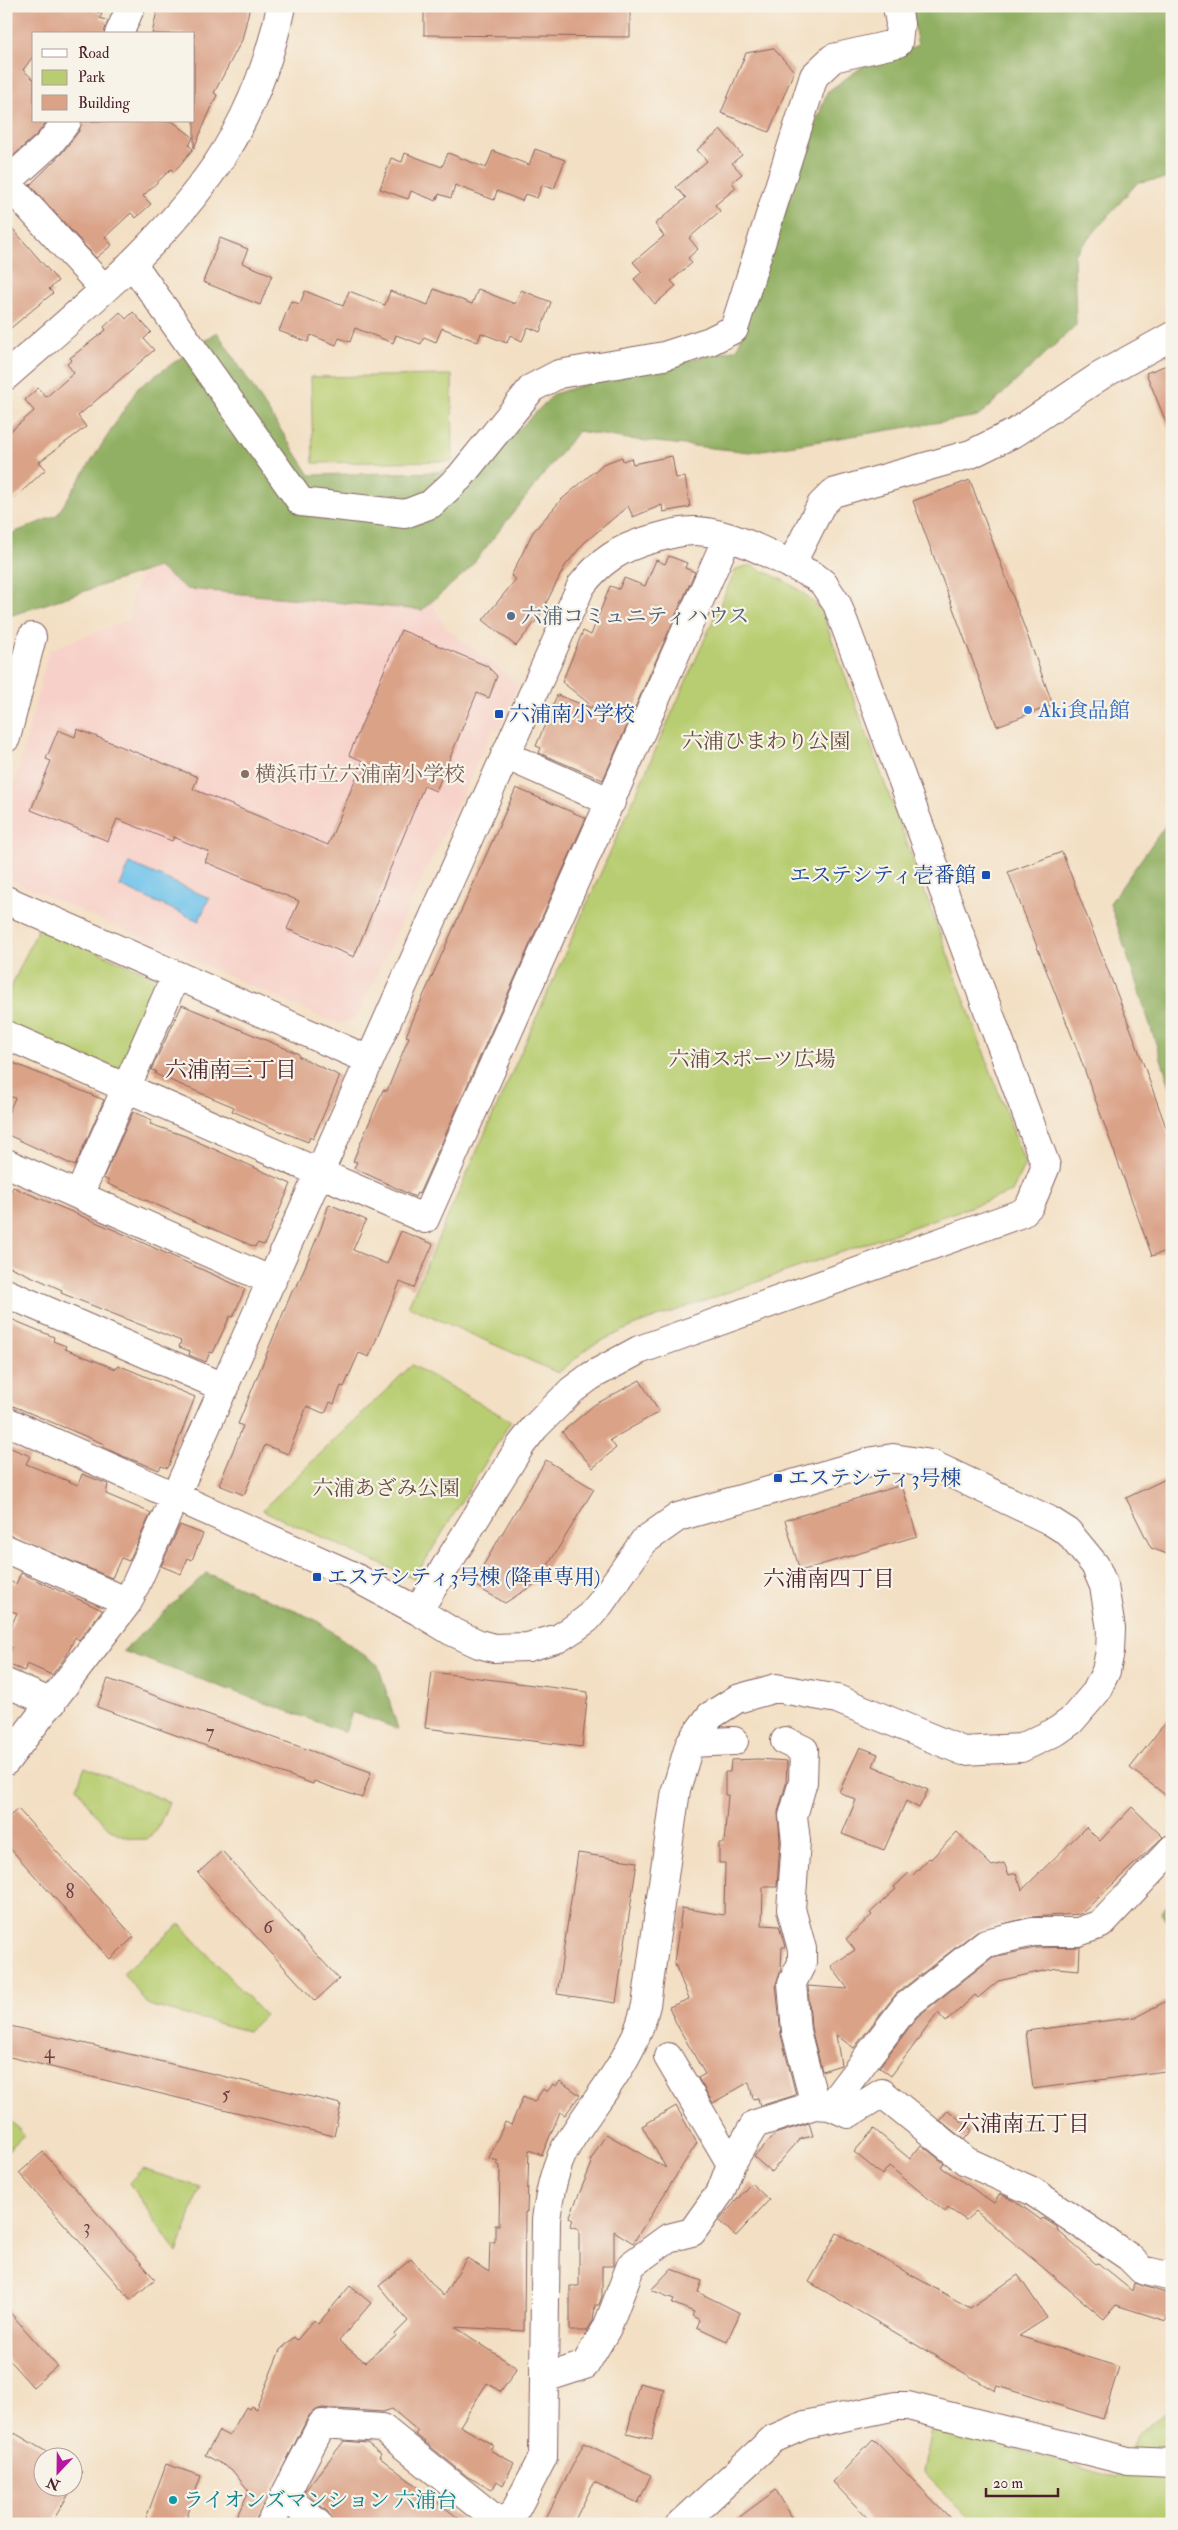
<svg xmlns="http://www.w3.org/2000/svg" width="1178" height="2530" viewBox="0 0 1178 2530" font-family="'IM FELL Double Pica','Noto Serif JP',serif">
	<rect width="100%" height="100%" fill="#f7f3e8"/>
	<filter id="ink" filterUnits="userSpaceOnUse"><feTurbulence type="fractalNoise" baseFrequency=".02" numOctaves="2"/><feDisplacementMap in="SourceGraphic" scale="10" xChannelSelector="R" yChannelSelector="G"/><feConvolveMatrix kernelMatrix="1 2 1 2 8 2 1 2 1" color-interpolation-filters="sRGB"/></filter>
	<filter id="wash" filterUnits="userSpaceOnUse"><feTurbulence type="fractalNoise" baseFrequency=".0096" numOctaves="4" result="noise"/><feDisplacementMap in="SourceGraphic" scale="20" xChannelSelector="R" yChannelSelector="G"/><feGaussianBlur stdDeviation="1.12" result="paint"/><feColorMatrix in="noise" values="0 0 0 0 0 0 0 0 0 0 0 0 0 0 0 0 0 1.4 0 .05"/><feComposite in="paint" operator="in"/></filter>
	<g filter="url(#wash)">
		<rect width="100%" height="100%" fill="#f3dfc3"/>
		<path fill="#f7d1c9" d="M 149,559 L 417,576 L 446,628 L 518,683 L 499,731 L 493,729 L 356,1019 L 338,1024 L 6,878 L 6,818 L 49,650 L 130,619 L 131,598 Z"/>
		<path fill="#b8cd71" stroke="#81764e" d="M 452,375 L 453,461 L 313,463 L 311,377 Z
			M 750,565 C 778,578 804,587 822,613 L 1025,1164 L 1012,1192 L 635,1325 L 591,1346 L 558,1373 L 408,1306 L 736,569 Z
			M 39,927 L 168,982 L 128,1077 L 6,1024 L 6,998 Z
			M 412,1365 L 511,1421 L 414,1579 L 262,1510 Z
			M 85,1767 L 169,1802 L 157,1830 L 147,1839 C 111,1842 94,1814 77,1787 Z
			M 180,1924 L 264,2015 L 248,2031 L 148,2005 L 123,1973 Z
			M 6,2116 L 24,2135 L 6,2152 Z
			M 142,2169 L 200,2187 L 177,2253 L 129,2183 Z
			M 1172,2407 L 1172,2524 L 975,2524 L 923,2472 L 931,2429 L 1002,2445 L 1116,2478 L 1138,2434 Z"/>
		<path fill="#92b063" stroke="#6e6847" d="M 910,6 L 1172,6 L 1172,178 L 1138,182 L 1074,255 L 1076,325 L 979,416 L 750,452 L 628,439 L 578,431 L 468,570 L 422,610 L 187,589 L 158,567 L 6,617 L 6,536 L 57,515 L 138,388 L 217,332 L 310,475 L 436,472 L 483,465 L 554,394 L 583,385 L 737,349 L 827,92 L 862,67 L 918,45 Z
			M 1172,816 L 1172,1092 L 1110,903 Z
			M 206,1573 L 316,1620 L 378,1665 L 398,1729 L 352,1712 L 345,1732 L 123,1651 Z
			M 1172,1900 L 1172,1930 L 1161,1912 Z"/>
		<path fill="#6fc3eb" stroke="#5c718b" d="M 130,863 L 209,898 L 199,921 L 120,886 Z"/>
		<g id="blocks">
			<path fill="#daa287" d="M 6,6 L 84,6 L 102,14 L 100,18 L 108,21 L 104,34 L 34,34 L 34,55 L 23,70 L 34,80 L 34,121 L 47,121 L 38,133 L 11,158 L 6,153 Z
				M 158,6 L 250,6 L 242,40 L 214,93 L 217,95 L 194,148 L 194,34 L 152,34 Z
				M 424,6 L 630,6 L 630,37 L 424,35 Z
				M 773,48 L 794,71 L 769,132 L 721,113 L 746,53 Z
				M 82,121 L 172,121 L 193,137 L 189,146 L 193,149 L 174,172 L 171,169 L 143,196 L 151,204 L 136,218 L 131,213 L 105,237 L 112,245 L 96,258 L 30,185 L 61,154 L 79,131 Z
				M 721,130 L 742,155 L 732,163 L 742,174 L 732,182 L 736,188 L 715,205 L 720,211 L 689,238 L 698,249 L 688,258 L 692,263 L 671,281 L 676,286 L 655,304 L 634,279 L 642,272 L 633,262 L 664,236 L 655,224 L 686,198 L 676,187 L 707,161 L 697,150 Z
				M 535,149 L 565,160 L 554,189 L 542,185 L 537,198 L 525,194 L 522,201 L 497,191 L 494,200 L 455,185 L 451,198 L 439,194 L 436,201 L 411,191 L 408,199 L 380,189 L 391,158 L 402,162 L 405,153 L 442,167 L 448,153 L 486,168 L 493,151 L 529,165 Z
				M 6,221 L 58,281 L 49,289 L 53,293 L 6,332 Z
				M 220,238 L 248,249 L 242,263 L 272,275 L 260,305 L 203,282 Z
				M 434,289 L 472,304 L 478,289 L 515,304 L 521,290 L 551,302 L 540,332 L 528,327 L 522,341 L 510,335 L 507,343 L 481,333 L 478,342 L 442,328 L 436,342 L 424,337 L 421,344 L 396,335 L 393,343 L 355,328 L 350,342 L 339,338 L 336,345 L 311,335 L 308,342 L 279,331 L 291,301 L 300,304 L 305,291 L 343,306 L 349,291 L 385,305 L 390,291 L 428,305 Z
				M 120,312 L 126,319 L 133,312 L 151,332 L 144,339 L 154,350 L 78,416 L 86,427 L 39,462 L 46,469 L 6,506 L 6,435 L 34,411 L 25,400 L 38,388 L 46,397 L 74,373 L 67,364 L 72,360 L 70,358 L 106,330 L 104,327 Z
				M 1172,363 L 1172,434 L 1171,434 L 1146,373 Z
				M 672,456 L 676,478 L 685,477 L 690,507 L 663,512 L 662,505 L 633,517 L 628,506 L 584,543 L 565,566 L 539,617 L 516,646 L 483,620 L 516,579 L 511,576 L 533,532 L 561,500 L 603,464 L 622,457 L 623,461 L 631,458 L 633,464 Z
				M 970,480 L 1053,705 L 997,726 L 913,501 Z
				M 669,556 L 687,563 L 685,568 L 695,572 L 603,780 L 539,753 L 541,748 L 536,746 L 557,695 L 597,710 L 562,682 L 583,631 L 591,635 L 610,586 L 619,589 L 624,578 L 645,586 L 656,560 L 665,564 Z
				M 401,630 L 487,666 L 497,676 L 489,698 L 477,693 L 436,791 L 424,786 L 354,957 L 287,929 L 299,901 L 205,862 L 209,852 L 174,837 L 172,841 L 117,819 L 108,841 L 31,810 L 51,761 L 46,759 L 58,730 L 75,737 L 77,729 L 198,777 L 193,789 L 328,845 L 363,761 L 349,755 Z
				M 516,788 L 586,818 L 419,1194 L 417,1193 L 415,1197 L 354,1168 L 357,1162 L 353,1161 L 383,1090 L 387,1091 L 409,1037 L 406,1036 L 417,1010 Z
				M 1062,852 L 1133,1035 L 1172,1144 L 1172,1249 L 1152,1256 L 1078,1052 L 1008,872 Z
				M 182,1005 L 299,1054 L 298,1056 L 340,1076 L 313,1139 L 310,1137 L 308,1142 L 270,1127 L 232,1111 L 234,1107 L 155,1074 L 156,1071 L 151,1070 Z
				M 6,1060 L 104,1100 L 75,1166 L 6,1134 L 6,1118 L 15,1098 L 6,1095 Z
				M 133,1112 L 152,1120 L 150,1124 L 185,1136 L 291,1184 L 264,1245 L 257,1243 L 255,1247 L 108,1184 L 109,1181 L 103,1178 Z
				M 13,1187 L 119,1232 L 245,1289 L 233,1317 L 230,1316 L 213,1353 L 210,1352 L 206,1362 L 189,1355 L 190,1351 L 179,1347 L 181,1341 L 61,1293 L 62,1290 L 6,1265 L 6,1189 L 11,1191 Z
				M 329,1204 L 366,1220 L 353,1250 L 387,1264 L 401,1231 L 433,1244 L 414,1288 L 400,1282 L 369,1357 L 359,1353 L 344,1387 L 341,1386 L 334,1404 L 330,1402 L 326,1412 L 323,1413 L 307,1406 L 288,1454 L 265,1445 L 244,1495 L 219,1485 L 243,1426 L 238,1424 L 293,1289 L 297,1286 L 321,1228 Z
				M 6,1317 L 54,1337 L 53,1341 L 66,1346 L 65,1349 L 116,1369 L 118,1365 L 195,1397 L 168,1468 L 161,1466 L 159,1470 L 120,1455 L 103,1447 L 104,1444 L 6,1403 Z
				M 640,1380 L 659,1412 L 610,1440 L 616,1448 L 593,1468 L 562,1432 L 594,1405 Z
				M 6,1446 L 30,1456 L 26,1464 L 78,1485 L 82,1474 L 108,1484 L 106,1494 L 151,1513 L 129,1561 L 121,1558 L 112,1578 L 6,1534 Z
				M 546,1460 L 594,1489 L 538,1582 L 505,1603 L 472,1584 Z
				M 1172,1476 L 1172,1556 L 1151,1548 L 1126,1498 Z
				M 902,1485 L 917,1536 L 800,1571 L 785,1520 Z
				M 180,1525 L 203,1534 L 192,1560 L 188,1558 L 181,1574 L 161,1566 Z
				M 21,1573 L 102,1610 L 79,1640 L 75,1637 L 67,1655 L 52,1675 L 27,1664 L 24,1671 L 6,1663 L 12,1647 L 6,1644 L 6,1638 L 17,1613 L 6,1609 L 6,1580 L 16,1584 Z
				M 432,1672 L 588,1692 L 582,1747 L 425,1728 Z
				M 108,1679 L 371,1772 L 362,1798 L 314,1781 L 313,1784 L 97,1707 Z
				M 1172,1714 L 1172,1800 L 1130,1768 Z
				M 860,1747 L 878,1754 L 873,1766 L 928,1790 L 919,1808 L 906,1801 L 884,1850 L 842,1834 L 856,1800 L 839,1792 Z
				M 758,1759 L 787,1761 L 786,1784 L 778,1812 L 780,1841 L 777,1887 L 763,1887 L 762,1925 L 779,1926 L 785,1947 L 782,1947 L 781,1969 L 776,1984 L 781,2035 L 796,2095 L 760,2106 L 758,2098 L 753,2099 L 749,2082 L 713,2103 L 698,2078 L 705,2074 L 677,2025 L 669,2007 L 689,1999 L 674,1962 L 682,1908 L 724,1915 L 725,1863 L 719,1863 L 719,1843 L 724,1843 L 728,1795 L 725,1795 L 725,1772 L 730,1772 L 731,1760 Z
				M 1132,1807 L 1163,1837 L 1081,1914 L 1030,1917 L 977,1931 L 896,1994 L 854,2048 L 836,2035 L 841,2065 L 822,2071 L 811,2028 L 808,1986 L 848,1989 L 831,1966 L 855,1950 L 846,1939 L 872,1915 L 870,1913 L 896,1889 L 894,1887 L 910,1872 L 913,1875 L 929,1858 L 931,1859 L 957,1832 L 992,1866 L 1004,1863 L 1009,1875 L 1016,1873 L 1022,1890 L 1086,1827 L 1100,1841 Z
				M 18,1809 L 134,1937 L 110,1959 L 6,1844 L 6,1819 Z
				M 222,1851 L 339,1979 L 315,2001 L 198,1873 Z
				M 578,1853 L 637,1862 L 616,2003 L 557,1994 Z
				M 1080,1947 L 1079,1970 L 1057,1968 L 998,1981 L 978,1998 L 975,1995 L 946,2022 L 938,2013 L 891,2076 L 879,2067 L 917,2017 L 993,1957 L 1035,1948 Z
				M 1172,1998 L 1172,2061 L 1166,2064 L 1165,2071 L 1033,2089 L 1026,2031 L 1136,2017 Z
				M 6,2025 L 341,2104 L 334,2136 L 6,2056 Z
				M 560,2081 L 580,2095 L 565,2115 L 560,2112 L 542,2155 L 529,2150 L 527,2212 L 525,2212 L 524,2331 L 455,2327 L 517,2368 L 501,2392 L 487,2383 L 460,2426 L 493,2445 L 490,2450 L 514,2463 L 503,2485 L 497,2481 L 492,2490 L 468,2477 L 415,2434 L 418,2431 L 392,2409 L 383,2412 L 322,2408 L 314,2411 L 308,2417 L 255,2524 L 233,2524 L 249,2491 L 231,2469 L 205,2455 L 219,2431 L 229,2436 L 246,2407 L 249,2409 L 251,2406 L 256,2409 L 280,2350 L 294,2337 L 297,2340 L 314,2320 L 318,2324 L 350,2286 L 371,2303 L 339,2341 L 365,2362 L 396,2336 L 395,2334 L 408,2321 L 379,2286 L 411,2259 L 443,2296 L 467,2258 L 489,2272 L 490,2242 L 495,2242 L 495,2225 L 499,2225 L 500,2166 L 496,2164 L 498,2161 L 489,2158 L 505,2122 L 511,2125 L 523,2097 L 534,2102 L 543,2089 L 547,2092 L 553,2084 L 556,2086 Z
				M 676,2106 L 697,2143 L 633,2243 L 614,2231 L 614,2266 L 602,2266 L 602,2296 L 599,2305 L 595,2305 L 593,2321 L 587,2331 L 570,2331 L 570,2286 L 579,2286 L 579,2229 L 570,2226 L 573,2220 L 569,2218 L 592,2163 L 590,2161 L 606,2134 L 666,2168 L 642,2126 Z
				M 948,2110 L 972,2130 L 964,2140 L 940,2120 Z
				M 809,2123 L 813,2136 L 800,2139 L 771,2172 L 754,2157 L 775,2134 Z
				M 874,2129 L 910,2159 L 921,2145 L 944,2163 L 941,2167 L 994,2203 L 1000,2194 L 1015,2201 L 1041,2220 L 1043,2218 L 1057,2227 L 1058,2231 L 1096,2264 L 1098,2263 L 1132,2291 L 1134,2283 L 1172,2295 L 1166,2321 L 1116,2305 L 1104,2319 L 976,2211 L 966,2220 L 948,2208 L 945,2212 L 889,2166 L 882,2175 L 854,2152 Z
				M 43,2152 L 155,2279 L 131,2300 L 19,2173 Z
				M 751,2183 L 769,2200 L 736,2236 L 719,2221 Z
				M 837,2233 L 970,2308 L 1018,2275 L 1047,2318 L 1019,2336 L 1119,2367 L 1103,2419 L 997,2386 L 995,2391 L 809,2282 Z
				M 671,2269 L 702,2281 L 698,2292 L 740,2313 L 727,2341 L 697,2327 L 700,2320 L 692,2316 L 694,2312 L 672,2303 L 674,2299 L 651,2290 Z
				M 6,2308 L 57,2366 L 33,2387 L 6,2357 Z
				M 639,2383 L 664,2389 L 652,2439 L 627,2433 Z
				M 6,2428 L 57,2458 L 42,2458 L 42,2488 L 72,2488 L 72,2466 L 82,2472 L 51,2524 L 6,2524 Z
				M 873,2439 L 956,2524 L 873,2524 L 833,2482 Z
				M 344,2441 L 367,2443 L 381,2454 L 379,2457 L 466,2524 L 333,2524 L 328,2512 L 304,2492 Z
				M 584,2443 L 651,2475 L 638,2503 L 594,2482 L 573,2524 L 543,2524 Z
				M 166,2464 L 201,2476 L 184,2524 L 144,2524 Z
				M 776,2490 L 796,2524 L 730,2524 Z"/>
		</g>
	</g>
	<g filter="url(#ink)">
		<use href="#blocks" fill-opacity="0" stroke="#856260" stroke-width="1"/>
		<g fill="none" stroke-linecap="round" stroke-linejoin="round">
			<defs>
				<path id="minor" d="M 119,34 L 131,6
					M 6,183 L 49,144 L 67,121
					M 7,183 L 104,289
					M 132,263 L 301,502 L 405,514 L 431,504 L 460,477 L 532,388 L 559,374 L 664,356 L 710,341 L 734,329 L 814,76 L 833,58 L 898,43 L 900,24 L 897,6
					M 6,376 C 80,311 161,246 217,164 C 248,117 270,61 281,6
					M 791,565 L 821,505 L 833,493 L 971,454 L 1016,432 L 1100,376 L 1172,336
					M 6,738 L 32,637
					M 505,755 L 611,802
					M 6,900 L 369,1060
					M 6,1035 L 425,1219 L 727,538
					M 6,1163 L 272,1281
					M 79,1195 L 176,975
					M 6,1293 L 225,1388
					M 6,1421 L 349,1574 L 418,1611 L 451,1631 L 479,1644 L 494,1648 L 528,1647 L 559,1638 L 573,1629 L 587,1619 L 600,1604 L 644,1541 L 678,1517 L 873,1461 L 893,1458 L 931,1464 L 1049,1520 L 1068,1532 L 1095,1565 L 1104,1586 L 1111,1629 L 1110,1651 L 1106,1671 L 1096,1692 L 1071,1721 L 1057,1731 L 1021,1748 L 963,1751 L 837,1699 L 776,1688 L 737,1699 L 710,1716 L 690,1743 L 676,1790 L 646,2005 C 633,2062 595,2098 566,2147 C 554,2168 549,2196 546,2220 L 543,2457 L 514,2513 L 499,2524
					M 6,1549 L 128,1602
					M 6,1683 L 52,1703
					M 785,1741 L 804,1750 L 803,1782 L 793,1816 L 796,1841 L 791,1909 L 802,1949 L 802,1963 L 792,1983 L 796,2031 L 815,2105
					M 690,1743 L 734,1741
					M 6,1761 L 128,1602 L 581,586 C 599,562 620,548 649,540 C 664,536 681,530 697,531 C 735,533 780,560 814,576 L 823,583 L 837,604 L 1046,1166 L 1030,1205 L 1022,1213 L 639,1350 L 591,1376 L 572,1390 L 535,1427 L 521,1445 L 418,1611
					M 668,2057 L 731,2164
					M 830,2106 L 848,2114 L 882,2093 L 966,2161 L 1032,2191 L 1129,2257 L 1142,2270 L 1172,2277
					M 545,2378 L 585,2365 L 607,2328 L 631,2265 L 668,2238 L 692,2232 L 721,2191 L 731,2164 L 755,2124 L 815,2105 L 830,2106 L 906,2006 L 986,1943 L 1033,1932 L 1078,1932 L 1101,1924 L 1172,1849
					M 285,2496 L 318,2524
					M 270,2524 L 322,2424 L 382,2428 L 500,2523
					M 681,2524 L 773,2439 L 805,2425 L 896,2406 L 908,2406 L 1128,2461 L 1172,2463"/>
			</defs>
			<use href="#minor" stroke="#856260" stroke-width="30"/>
			<use href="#minor" stroke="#fff" stroke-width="28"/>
		</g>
	</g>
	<circle fill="#5c6f8a" stroke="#f7f3e8" stroke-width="2" cx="511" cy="616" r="5"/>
	<circle fill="#3f7fe0" stroke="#f7f3e8" stroke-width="2" cx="1028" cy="710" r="5"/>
	<g fill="#1a4fb4" stroke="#f7f3e8" stroke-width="2">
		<rect x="494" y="709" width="10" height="10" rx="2.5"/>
		<rect x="981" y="870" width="10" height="10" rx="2.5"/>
		<rect x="773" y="1473" width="10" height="10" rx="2.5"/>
		<rect x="312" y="1572" width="10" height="10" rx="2.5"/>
	</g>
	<circle fill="#8d6e63" stroke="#f7f3e8" stroke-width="2" cx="245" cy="774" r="5"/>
	<circle fill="#0f9aa8" stroke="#f7f3e8" stroke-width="2" cx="173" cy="2500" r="5"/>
	<g text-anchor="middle" stroke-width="4.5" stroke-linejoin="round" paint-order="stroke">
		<g font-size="19" fill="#6e4042">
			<text x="210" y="1738">7</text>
			<text x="70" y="1898">8</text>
			<text x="268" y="1933">6</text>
			<text x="49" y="2058">4</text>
			<text x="226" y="2100">5</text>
			<text x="87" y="2233">3</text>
		</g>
		<g font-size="21" fill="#4e5e75" stroke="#f7f3e8" text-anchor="start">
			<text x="521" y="623">六浦コミュニティハウス</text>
		</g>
		<g font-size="21" fill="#366cbe" stroke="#f7f3e8" text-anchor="start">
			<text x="1038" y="717">Aki食品館</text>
		</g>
		<g font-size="21" fill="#164399" stroke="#f7f3e8" text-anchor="start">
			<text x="509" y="721">六浦南小学校</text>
			<text x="976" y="882" text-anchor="end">エステシティ壱番館</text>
			<text x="788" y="1485">エステシティ3号棟</text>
			<text x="327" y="1584">エステシティ3号棟 (降車専用)</text>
		</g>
		<g font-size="21" fill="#664a3c" stroke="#f7f3e8">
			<text x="766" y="748">六浦ひまわり公園</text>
			<text x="752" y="1066">六浦スポーツ広場</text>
			<text x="386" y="1495">六浦あざみ公園</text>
		</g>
		<g font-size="21" fill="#785e54" stroke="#f7f3e8" text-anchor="start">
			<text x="255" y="781">横浜市立六浦南小学校</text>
		</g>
		<g font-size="21" fill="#0d838f" stroke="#f7f3e8" text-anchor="start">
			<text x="183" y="2507">ライオンズマンション 六浦台</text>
		</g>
		<g font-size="22" fill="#4a1f2b" stroke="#f7f3e8">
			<text x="231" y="1077">六浦南三丁目</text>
			<text x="829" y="1586">六浦南四丁目</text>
			<text x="1024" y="2131">六浦南五丁目</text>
		</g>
	</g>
	<rect width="1178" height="2530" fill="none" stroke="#f7f3e8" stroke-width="25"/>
	<rect x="32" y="32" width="162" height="90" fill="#f7f3e8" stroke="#b29e9c"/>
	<rect x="42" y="49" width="25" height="8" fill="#ffffff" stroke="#b29e9c"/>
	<text x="78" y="58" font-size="15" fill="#4a1f2b">Road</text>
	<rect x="42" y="70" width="25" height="15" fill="#b8cd71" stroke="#b29e9c"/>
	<text x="78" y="82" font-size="15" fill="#4a1f2b">Park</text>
	<rect x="42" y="95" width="25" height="15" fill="#daa287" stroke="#b29e9c"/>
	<text x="78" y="108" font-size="15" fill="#4a1f2b">Building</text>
	<g transform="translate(58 2472) rotate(202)"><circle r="24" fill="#f7f3e8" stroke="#b29e9c"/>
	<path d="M0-4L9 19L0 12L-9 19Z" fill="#b5179e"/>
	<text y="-8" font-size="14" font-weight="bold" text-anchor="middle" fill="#4a1f2b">N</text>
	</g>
	<path d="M986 2488v8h72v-8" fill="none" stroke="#4a1f2b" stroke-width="2.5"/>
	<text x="993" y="2488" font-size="15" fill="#4a1f2b" stroke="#f7f3e8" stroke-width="4" paint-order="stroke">20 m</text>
</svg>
